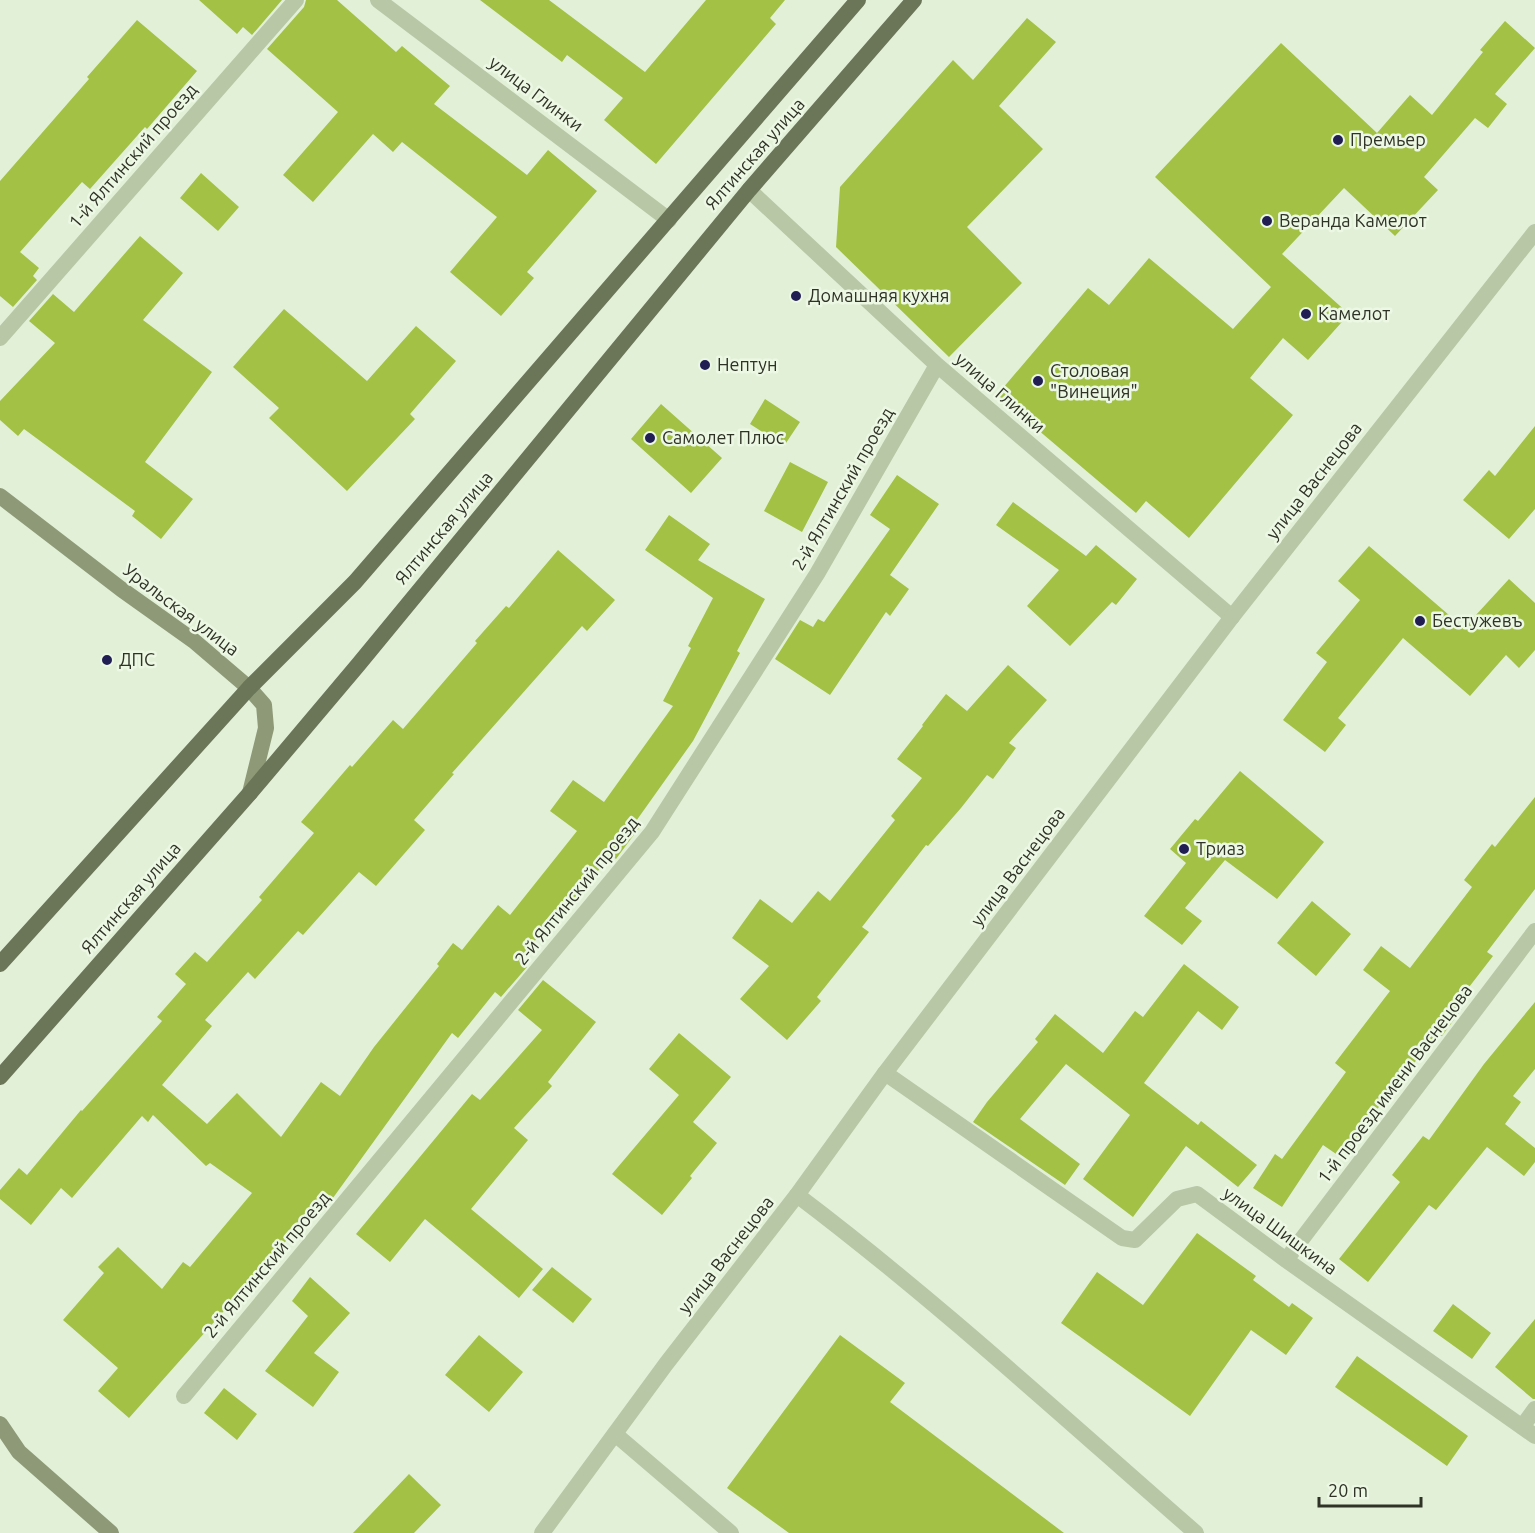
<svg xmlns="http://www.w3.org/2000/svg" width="1535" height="1533" viewBox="0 0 1535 1533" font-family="Ubuntu,sans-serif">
	<rect width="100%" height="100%" fill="#e3f0d8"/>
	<path fill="#a3c145" d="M 199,0 L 282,0 L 252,35 L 243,27 L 237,34 Z
		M 306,0 L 337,0 L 396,52 L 402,46 L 450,86 L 434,104 L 527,175 L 548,150 L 597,191 L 527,272 L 534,278 L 501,316 L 450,272 L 497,217 L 402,142 L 393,152 L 373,134 L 313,202 L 283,175 L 338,112 L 267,49 L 304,7 Z
		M 480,0 L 549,0 L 645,72 L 706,0 L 785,0 L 770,18 L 776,24 L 656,164 L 604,120 L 623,98 L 567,55 L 562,62 Z
		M 1027,18 L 1056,42 L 999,106 L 1043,149 L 967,227 L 1022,283 L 949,357 L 836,247 L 840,187 L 953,60 L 973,80 Z
		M 137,20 L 197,71 L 147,129 L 145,127 L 90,189 L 82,182 L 20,252 L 39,268 L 33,276 L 37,280 L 13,307 L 0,296 L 0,181 L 89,79 L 87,77 Z
		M 1505,21 L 1535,48 L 1495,94 L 1507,104 L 1488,128 L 1475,118 L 1424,177 L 1438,190 L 1395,236 L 1344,188 L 1282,254 L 1349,314 L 1308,360 L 1283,338 L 1250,378 L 1293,415 L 1189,538 L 1146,501 L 1136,513 L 997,395 L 1088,288 L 1109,305 L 1149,258 L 1233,329 L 1271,287 L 1155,177 L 1281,43 L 1377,133 L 1410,95 L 1432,115 L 1483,52 L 1480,50 Z
		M 201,173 L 239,207 L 218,231 L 180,198 Z
		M 140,236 L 183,273 L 143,320 L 212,372 L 145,462 L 193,499 L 161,539 L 132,516 L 135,511 L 24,429 L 18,436 L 0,420 L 0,401 L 55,343 L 29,321 L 53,294 L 74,312 Z
		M 284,309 L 367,381 L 416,326 L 456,361 L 410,414 L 415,419 L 347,491 L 269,418 L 279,408 L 233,367 Z
		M 765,399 L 800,422 L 784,446 L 750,424 Z
		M 661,404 L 722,458 L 691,493 L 631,439 Z
		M 1535,426 L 1535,509 L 1509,539 L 1463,500 L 1489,470 L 1495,476 Z
		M 790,462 L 828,482 L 802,532 L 764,511 Z
		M 897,475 L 939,504 L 890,575 L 909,589 L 890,616 L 886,612 L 830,695 L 775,659 L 800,620 L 813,627 L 818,619 L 824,622 L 890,529 L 870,515 Z
		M 1013,502 L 1086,556 L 1096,545 L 1137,579 L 1116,605 L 1112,602 L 1070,646 L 1027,606 L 1059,570 L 996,525 Z
		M 669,515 L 710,544 L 698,560 L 765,599 L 737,651 L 740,653 L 693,741 L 634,824 L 639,828 L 616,859 L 611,855 L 567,909 L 563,905 L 519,961 L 527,967 L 501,997 L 495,992 L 458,1038 L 452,1033 L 325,1209 L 314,1201 L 286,1241 L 129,1418 L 98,1391 L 118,1368 L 63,1320 L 104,1273 L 98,1267 L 118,1247 L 162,1289 L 183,1262 L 190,1267 L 252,1193 L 210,1163 L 206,1166 L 153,1115 L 148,1122 L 142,1116 L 72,1198 L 61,1188 L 31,1225 L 0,1199 L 0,1190 L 19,1168 L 27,1175 L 81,1110 L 82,1111 L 162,1021 L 157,1017 L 186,984 L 175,974 L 195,952 L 207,962 L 262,900 L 259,897 L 314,833 L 301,822 L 350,765 L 352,767 L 393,720 L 403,729 L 477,643 L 475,641 L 506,606 L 509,608 L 558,550 L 615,600 L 587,631 L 582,626 L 452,773 L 454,774 L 414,820 L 425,830 L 376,886 L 359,872 L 303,935 L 298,931 L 255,979 L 248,972 L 205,1020 L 212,1026 L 162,1085 L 207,1124 L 237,1093 L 281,1137 L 321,1082 L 340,1096 L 374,1047 L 439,966 L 437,964 L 453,943 L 462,950 L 498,905 L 510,915 L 577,831 L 550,811 L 573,780 L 604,802 L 673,706 L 663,701 L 691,648 L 688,646 L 713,598 L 645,550 Z
		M 1369,546 L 1464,628 L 1509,579 L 1535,603 L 1535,650 L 1519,668 L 1506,655 L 1470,696 L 1403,638 L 1338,718 L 1346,725 L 1325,752 L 1283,720 L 1327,662 L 1316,653 L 1360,600 L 1338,581 Z
		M 1008,665 L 1047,700 L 1009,743 L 1016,748 L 993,779 L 987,775 L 961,808 L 928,846 L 926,845 L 862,927 L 869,932 L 817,997 L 821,1001 L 787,1040 L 740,999 L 769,966 L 732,938 L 760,899 L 792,923 L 818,891 L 830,901 L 895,820 L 891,816 L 922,778 L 897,759 L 923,726 L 922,725 L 946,694 L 967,711 Z
		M 1240,771 L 1324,842 L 1277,899 L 1225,860 L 1185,908 L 1202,921 L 1182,945 L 1144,916 L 1186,863 L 1170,849 L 1195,819 L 1198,821 Z
		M 1535,797 L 1535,889 L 1487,952 L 1493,956 L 1456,1004 L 1462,1009 L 1442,1036 L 1435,1036 L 1385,1101 L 1384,1100 L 1342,1158 L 1323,1145 L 1282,1207 L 1253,1188 L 1275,1154 L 1282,1159 L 1346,1072 L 1335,1063 L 1390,991 L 1363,970 L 1381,946 L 1410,968 L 1472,887 L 1464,880 L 1492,844 L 1495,847 Z
		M 1312,901 L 1351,934 L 1316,976 L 1277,943 Z
		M 1184,964 L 1239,1007 L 1222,1030 L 1198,1011 L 1144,1083 L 1198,1125 L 1201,1121 L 1257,1165 L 1238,1187 L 1186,1146 L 1133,1217 L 1083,1179 L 1130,1115 L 1066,1064 L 1020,1119 L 1080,1164 L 1065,1185 L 973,1122 L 987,1102 L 1038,1042 L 1035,1039 L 1055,1014 L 1103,1053 L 1135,1011 L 1143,1017 Z
		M 543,980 L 596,1022 L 548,1082 L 552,1086 L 514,1128 L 528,1140 L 471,1209 L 543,1269 L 519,1298 L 425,1219 L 390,1262 L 356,1234 L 472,1094 L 480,1100 L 542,1030 L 518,1010 Z
		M 1535,1002 L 1535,1069 L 1513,1096 L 1521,1102 L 1505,1124 L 1535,1148 L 1535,1162 L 1524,1176 L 1487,1147 L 1436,1210 L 1429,1205 L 1368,1282 L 1339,1259 L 1400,1182 L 1392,1175 L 1423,1136 L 1429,1140 L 1484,1064 Z
		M 679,1033 L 731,1077 L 693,1122 L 717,1143 L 690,1176 L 692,1178 L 662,1215 L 612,1174 L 679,1095 L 649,1069 Z
		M 1197,1233 L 1256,1276 L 1253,1280 L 1289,1307 L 1292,1303 L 1313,1318 L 1286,1355 L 1251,1330 L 1190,1416 L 1061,1323 L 1097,1272 L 1143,1305 Z
		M 552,1267 L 592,1299 L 573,1323 L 532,1290 Z
		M 310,1277 L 350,1313 L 314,1353 L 339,1372 L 313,1407 L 265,1371 L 308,1316 L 292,1301 Z
		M 1453,1304 L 1491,1333 L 1472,1359 L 1433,1331 Z
		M 1535,1319 L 1535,1399 L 1533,1399 L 1495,1367 Z
		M 479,1335 L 523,1372 L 489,1412 L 445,1375 Z
		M 840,1335 L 905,1383 L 890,1402 L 1064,1533 L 789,1533 L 727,1488 Z
		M 1357,1356 L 1468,1436 L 1447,1466 L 1335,1387 Z
		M 224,1388 L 257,1414 L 237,1440 L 204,1413 Z
		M 409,1474 L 441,1505 L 414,1533 L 353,1533 Z"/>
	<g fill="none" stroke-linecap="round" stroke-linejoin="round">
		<path stroke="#b8c7a5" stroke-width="16" d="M 797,1195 C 936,1300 1065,1419 1196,1533
			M 615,1434 L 731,1533"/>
		<path stroke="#b8c7a5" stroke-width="16" d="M 378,0 L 669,220
			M 749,190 L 937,365 L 1232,617
			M 0,338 L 296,0
			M 885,1073 L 1122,1238 L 1135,1240 L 1177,1199 L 1197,1194 L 1286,1260 L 1535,1436
			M 1286,1260 L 1535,931
			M 184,1396 L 652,832 L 817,574 L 937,365
			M 1522,1427 L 1535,1409"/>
		<path stroke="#b8c7a5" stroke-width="16" d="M 542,1533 L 666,1364 L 797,1195 L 885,1073 L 1232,617 L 1535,232"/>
		<path stroke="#8e9a77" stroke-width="16" d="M 0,496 L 121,589 L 194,641 L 249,688 L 264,705 L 266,728 L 250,793
			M 0,1424 L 19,1452 L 111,1533"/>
		<path stroke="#6b7558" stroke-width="16" d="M 0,964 L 249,688 L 355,582 L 858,0
			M 0,1077 L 250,793 L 358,665 L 749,190 L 914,0"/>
	</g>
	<g fill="#211e53" stroke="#edf8e4" stroke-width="2">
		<circle cx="1338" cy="140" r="6"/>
		<circle cx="1267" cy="221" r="6"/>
		<circle cx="796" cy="296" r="6"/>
		<circle cx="1306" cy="314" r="6"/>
		<circle cx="705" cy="365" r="6"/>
		<circle cx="1038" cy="381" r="6"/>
		<circle cx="650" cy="438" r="6"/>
		<circle cx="1420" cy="621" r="6"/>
		<circle cx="107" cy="660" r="6"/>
		<circle cx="1184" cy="849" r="6"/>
	</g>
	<g text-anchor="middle" stroke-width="5" stroke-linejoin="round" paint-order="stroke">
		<g font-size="18" fill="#2f3326" stroke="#edf8e4">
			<text transform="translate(536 94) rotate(37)" y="6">улица Глинки</text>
			<text transform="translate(755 154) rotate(-49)" y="6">Ялтинская улица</text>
			<text transform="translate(133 156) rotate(-49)" y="6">1-й Ялтинский проезд</text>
			<text transform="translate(1000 393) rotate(41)" y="6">улица Глинки</text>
			<text transform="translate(1314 481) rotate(-52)" y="6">улица Васнецова</text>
			<text transform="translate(843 489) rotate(-60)" y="6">2-й Ялтинский проезд</text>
			<text transform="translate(444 528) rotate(-50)" y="6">Ялтинская улица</text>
			<text transform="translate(181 610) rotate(37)" y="6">Уральская улица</text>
			<text transform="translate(1018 867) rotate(-53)" y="6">улица Васнецова</text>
			<text transform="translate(577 891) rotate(-51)" y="6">2-й Ялтинский проезд</text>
			<text transform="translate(131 898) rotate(-49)" y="6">Ялтинская улица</text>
			<text transform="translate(1395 1084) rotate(-53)" y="6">1-й проезд имени Васнецова</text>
			<text transform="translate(1280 1231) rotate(36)" y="6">улица Шишкина</text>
			<text transform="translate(726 1255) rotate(-52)" y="6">улица Васнецова</text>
			<text transform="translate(267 1265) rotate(-50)" y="6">2-й Ялтинский проезд</text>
		</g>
		<g font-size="18" fill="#2f3326" stroke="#edf8e4" text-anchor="start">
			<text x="1350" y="146">Премьер</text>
			<text x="1279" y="227">Веранда Камелот</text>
			<text x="808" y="302">Домашняя кухня</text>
			<text x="1318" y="320">Камелот</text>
			<text x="717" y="371">Нептун</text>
			<text x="1050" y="377">Столовая<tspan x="1050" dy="21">"Винеция"</tspan></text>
			<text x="662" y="444">Самолет Плюс</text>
			<text x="1432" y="627">Бестужевъ</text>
			<text x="119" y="666">ДПС</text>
			<text x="1196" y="855">Триаз</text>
		</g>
	</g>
	<path d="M1319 1497v9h102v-9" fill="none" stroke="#2f3326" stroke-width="3"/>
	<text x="1328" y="1497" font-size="18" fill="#2f3326" stroke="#edf8e4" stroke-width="4.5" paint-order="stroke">20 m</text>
</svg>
